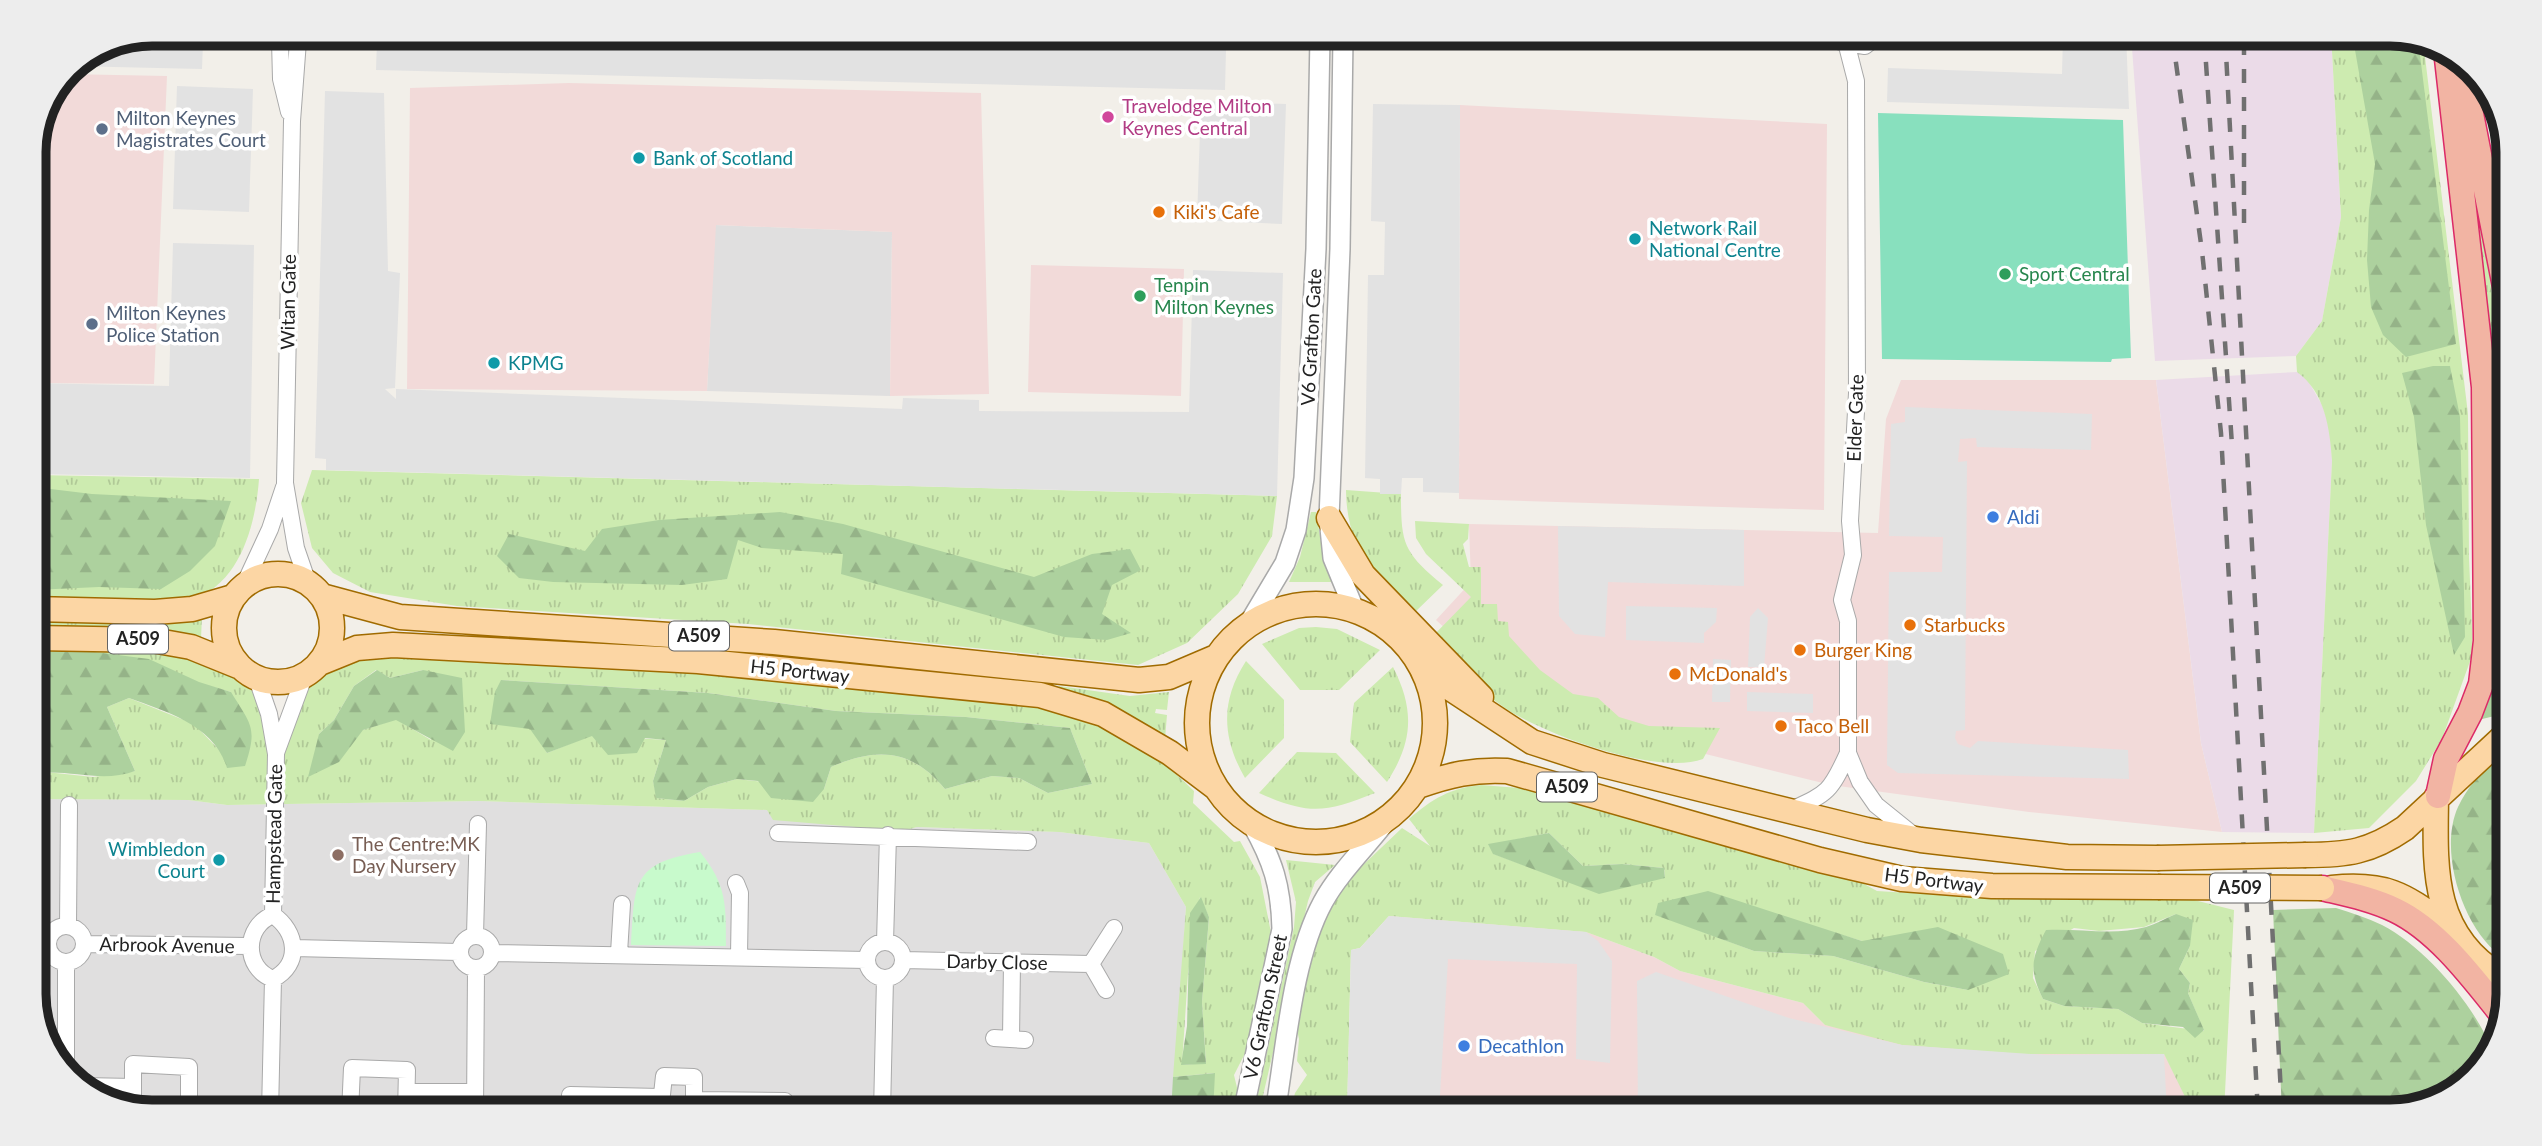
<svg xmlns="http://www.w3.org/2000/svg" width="2542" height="1146" font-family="Lato,sans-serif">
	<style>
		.residential { fill: #e0dfdf }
		.commercial { fill: #f2dad9 }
		.railway { fill: #ebdbe8 }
		.grass { fill: url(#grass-tufts); fill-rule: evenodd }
		.forest { fill: url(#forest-firs) }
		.park { fill: url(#park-tufts) }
		.pitch { fill: #88e0be }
		.parking { fill: #e2e2e2 }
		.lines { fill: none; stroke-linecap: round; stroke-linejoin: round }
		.minor-casing { stroke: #a9a9a9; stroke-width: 18 }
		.tertiary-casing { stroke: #a9a9a9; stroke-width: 22 }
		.primary-casing { stroke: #a06b00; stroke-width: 27 }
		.trunk-casing { stroke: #dc2a67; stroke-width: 27 }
		.minor { stroke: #fff; stroke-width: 16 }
		.tertiary { stroke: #fff; stroke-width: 19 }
		.primary { stroke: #fcd6a4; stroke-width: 24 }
		.trunk { stroke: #f2b4a3; stroke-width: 24 }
		.rail { stroke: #707070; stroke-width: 4.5; stroke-dasharray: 14 14; stroke-linecap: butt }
		.primary-bridge-casing { stroke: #a06b00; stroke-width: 27; stroke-linecap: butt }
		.primary-bridge { stroke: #fcd6a4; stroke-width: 24 }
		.hotel-dot { fill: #d1479c; stroke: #fff; stroke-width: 2.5 }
		.service-dot { fill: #5c6f8a; stroke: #fff; stroke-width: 2.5 }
		.culture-dot { fill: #0f9aa8; stroke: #fff; stroke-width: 2.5 }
		.food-dot { fill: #e8710a; stroke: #fff; stroke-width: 2.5 }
		.leisure-dot { fill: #2e9e5b; stroke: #fff; stroke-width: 2.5 }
		.shop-dot { fill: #3f7fe0; stroke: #fff; stroke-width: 2.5 }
		.education-dot { fill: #8d6e63; stroke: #fff; stroke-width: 2.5 }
		.labels { text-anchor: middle; stroke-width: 7; stroke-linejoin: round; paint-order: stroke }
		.shield { fill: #fff; stroke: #646464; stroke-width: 2 }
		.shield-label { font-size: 18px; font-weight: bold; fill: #222 }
		.hotel-label { font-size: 19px; fill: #b23c85; stroke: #fff; text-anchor: start }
		.service-label { font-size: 19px; fill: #4e5e75; stroke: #fff; text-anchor: start }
		.culture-label { font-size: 19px; fill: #0d838f; stroke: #fff; text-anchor: start }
		.food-label { font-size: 19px; fill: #c56008; stroke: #fff; text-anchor: start }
		.leisure-label { font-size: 19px; fill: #27864d; stroke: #fff; text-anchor: start }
		.street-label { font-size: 19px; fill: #222; stroke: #fff }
		.shop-label { font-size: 19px; fill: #366cbe; stroke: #fff; text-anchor: start }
		.education-label { font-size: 19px; fill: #785e54; stroke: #fff; text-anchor: start }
		.rim { fill: none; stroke: #222; stroke-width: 9 }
	</style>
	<defs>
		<pattern id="grass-tufts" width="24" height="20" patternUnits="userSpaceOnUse" patternTransform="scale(1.75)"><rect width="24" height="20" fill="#cdebb0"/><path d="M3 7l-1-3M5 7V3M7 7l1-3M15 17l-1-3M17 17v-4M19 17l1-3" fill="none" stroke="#b0c997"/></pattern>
		<pattern id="forest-firs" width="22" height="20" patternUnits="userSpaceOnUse" patternTransform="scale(1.75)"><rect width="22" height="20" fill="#add19e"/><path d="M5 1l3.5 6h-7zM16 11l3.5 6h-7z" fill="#95b388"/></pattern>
		<pattern id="park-tufts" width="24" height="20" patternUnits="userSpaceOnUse" patternTransform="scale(1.75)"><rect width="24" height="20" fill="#c8facc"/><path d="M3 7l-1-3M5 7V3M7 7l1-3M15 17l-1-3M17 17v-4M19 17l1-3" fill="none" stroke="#acd6af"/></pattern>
	</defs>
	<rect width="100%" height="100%" fill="#f2efe9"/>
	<path class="residential" d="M715 225 892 232 890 396 707 391Z
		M34 799 188 800 227 805 479 801 767 810 903 831 917 827 1059 832 1149 843 1186 907 1173 1105 957 1098 956 1113H151L106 1104 57 1066 34 1003Z"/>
	<path class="commercial" d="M65 74 167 76 154 384 33 383V144Z
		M569 83 981 93 989 394 890 396 892 232 716 225 707 391 407 389 410 88Z
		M1460 105 1827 124 1824 510 1459 499Z
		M1031 265 1184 269 1181 396 1028 392Z
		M1901 380H2156L2201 743 2222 832 2029 812 1831 785 1580 723 1509 687 1436 620 1471 582 1469 524 1878 533 1886 419Z
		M1389 916 1586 932 1654 957 1680 971 1803 1003 1825 1025 2020 1054H2164L2195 1113H1347Z
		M956 1098 1173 1105 1171 1113H956Z"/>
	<path class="railway" d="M2331 33 2341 217 2322 321 2296 356 2155 361 2131 34Z
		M2297 372 2307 379 2322 405 2330 427 2332 461 2314 833 2222 832 2201 743 2156 380Z"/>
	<path class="grass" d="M2331 33H2391L2423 40 2468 414 2469 558 2473 653 2442 739 2416 781 2369 828 2314 833 2332 461C2330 429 2325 392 2297 372L2296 356 2322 321 2341 217Z
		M2481 225 2499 337 2486 339 2473 226Z
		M2501 355 2506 388 2505 474 2495 476 2488 360Z
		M312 470 1277 496 1272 536 1238 594 1187 643 1138 665 748 624 457 606 370 592 333 573 312 548 301 503Z
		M34 475 259 479C256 521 242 579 198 597 158 613 78 603 34 602Z
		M1346 490 1401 494C1401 544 1403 552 1443 585L1414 613C1374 570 1347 552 1346 490Z
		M1311 512H1316L1324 560 1333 582H1289L1300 557Z
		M1415 521 1469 524 1468 539 1463 544 1469 567H1481V604H1497L1498 621 1508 622 1509 636 1540 670 1573 694 1598 698 1619 717 1649 726 1720 728 1703 759C1658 776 1545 735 1505 708 1478 690 1454 662 1430 639L1471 597 1426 554 1416 538Z
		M202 616 201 639 34 629V618Z
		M1316 627 1337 629 1380 650 1339 690H1300L1262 644 1299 628Z
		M34 638 152 640 247 674 257 679 276 752 304 677 313 671 393 645 1042 704C1106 725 1145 743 1194 791L1193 803 1234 842 1240 841 1260 877 1276 958 1263 1018 1234 1075 1243 1113H1213L1214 1073 1173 1077 1186 907 1149 843 1059 832 917 827 903 831 773 820 767 810 479 801 227 805 188 800 34 799V774L46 772 93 777 135 771 107 707 129 698 194 724 223 754 231 692 79 650 34 652ZM376 670 390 678 423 670 431 740 396 719 363 730 319 734 334 720 354 686ZM501 680 708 693 836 711 966 717 1070 728 1092 784 1048 793 1019 778 992 776 945 789C912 749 877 747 831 767L824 789 737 779 708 787 684 801 657 798 653 781 666 740 592 735 547 753ZM1200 897 1209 917 1202 1002 1206 1063 1182 1065 1188 973Z
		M1246 661 1284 700V738L1245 778C1222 738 1220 701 1246 661Z
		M1393 667C1415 710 1413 742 1387 782L1350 742 1354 703Z
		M1059 686 1130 696 1169 692 1167 710 1156 709 1155 713 1167 715 1165 739 1058 691Z
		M1297 752 1336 753 1375 793C1325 813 1309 815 1259 793Z
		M1481 785 1595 794 1820 860 1877 891 1992 898 2190 899 2234 910 2224 1113 2192 1111 2164 1054H2020L1902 1045 1825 1025 1803 1003 1680 971 1654 957 1586 932 1389 916 1360 948 1351 950 1347 1113H1290L1295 1093 1307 1075 1297 1061 1299 1039 1293 1010 1322 904 1402 828 1430 846 1409 819C1432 799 1450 788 1481 785ZM1549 833 1583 866 1622 864 1664 868 1665 877 1599 893 1494 854 1489 845ZM1655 914 1786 918 1862 941 1968 990 1924 982 1833 956 1754 951ZM2176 914 2190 946 2179 969 2190 983 2188 993 2204 1031 2142 1023 2118 1009 2064 1006 2043 999 2033 978 2035 951 2074 928 2099 931 2144 927Z
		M1286 860 1335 865 1315 882 1308 901 1259 1113H1254L1294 927 1296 902Z"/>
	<path class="forest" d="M2352 33H2391L2418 39 2456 344 2406 357 2383 335 2371 307 2367 260 2369 210 2375 164Z
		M2433 366H2450L2460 417 2465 637 2454 655 2426 525 2414 417 2402 373Z
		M2505 474 2503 714 2478 720 2495 476Z
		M34 487 92 494 231 501 215 546 190 571 161 589 99 587 34 590Z
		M780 512 843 524 1034 577 1092 554 1130 549 1141 570 1112 585 1102 614 1131 633 1107 640 1064 637 841 574 843 554 762 548 738 540 727 579 682 585 553 582 519 578 497 556 509 534 585 551 602 529 659 520Z
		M79 650 149 659 199 682 231 692C251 725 258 727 245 766L227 768C214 725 167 712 129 698L107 707 135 771C101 784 68 768 34 774V652Z
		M377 670 390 678 423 670 462 678 465 732 453 751 396 720 363 730 339 762 308 777 319 734 334 720 354 686Z
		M501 680 708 693 836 711 966 717 1070 728 1092 784 1048 793 1019 778 992 776 945 789C912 749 877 747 831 767L824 789 813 802 771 798 758 781 737 779 708 787 684 801 656 798 653 781 666 740 645 738 637 753 608 755 592 736 547 753 530 729 490 724 495 692Z
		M2502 753 2500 955C2463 928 2438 851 2458 807 2469 784 2484 769 2502 753Z
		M1549 833 1583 866 1622 864 1664 868 1665 878 1599 894 1493 854 1488 844Z
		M1708 891 1862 941 1938 927 2003 954 2009 974 1968 990 1924 982 1833 956 1754 951 1655 915 1658 903Z
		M1201 897 1209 917 1202 1002 1206 1064 1181 1065 1187 1026 1190 913Z
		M2336 908C2352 913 2367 918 2382 925 2426 948 2473 1004 2492 1049L2457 1093 2391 1113H2282L2273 910Z
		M2176 914 2193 920 2190 946 2179 969 2190 983 2188 993 2204 1030 2195 1038 2183 1027 2142 1023 2118 1009 2064 1006 2043 999C2029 970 2031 958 2046 930 2079 928 2114 936 2146 927 2156 924 2166 918 2176 914Z
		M1215 1073 1213 1113H1171L1173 1077Z"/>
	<path class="park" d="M700 852C727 885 726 905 726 946L631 945C635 884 631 863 700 852Z"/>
	<path class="pitch" d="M1878 113 2123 120 2131 358 2112 359 2111 362 1882 359Z"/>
	<path class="parking" d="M2126 34 2129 109 1887 102 1888 68 2062 74 2063 35Z
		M377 41 1226 50 1225 90 376 70Z
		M106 42H203L202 69 70 66Z
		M177 86 253 89 249 212 173 209Z
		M325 91 384 93 388 271 400 273 395 388 385 389 396 399V389L902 409 903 398 979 400V411L1189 412 1193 270 1283 273 1277 496 326 470V459L315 458Z
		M1201 101 1286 104 1282 224 1197 220Z
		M1373 104 1460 105 1459 493 1423 492V478H1402L1401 494H1380V479L1365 478 1368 275H1384L1385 222 1371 221Z
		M173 243 254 245 250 478 34 474 33 383 169 386Z
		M1905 407 2092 414 2091 450 1977 447 1976 438 1960 439 1958 462 1967 461 1965 730 1956 731 1955 738 1958 744 1970 748 1978 741 2128 750 2129 779 1898 773 1887 765 1889 572H1942L1943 537 1889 536 1891 424 1905 422Z
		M1558 526 1744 530V586L1608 582 1605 637 1575 634 1559 616Z
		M1626 606 1717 608 1716 622 1704 633V643L1626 640Z
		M1758 608 1768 618 1764 667H1748L1750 617Z
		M1713 659 1731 660 1730 702H1712Z
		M1747 692 1813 694V713L1747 711Z
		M1389 916 1586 932 1598 941 1612 961 1610 1063 1576 1059 1577 964 1448 959 1439 1113H1347L1351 950 1360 948Z
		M1656 972 1789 1018 1902 1045 2046 1055 2164 1054 2167 1113H1638L1637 981Z
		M1117 1106 1160 1108 1159 1113H1116Z"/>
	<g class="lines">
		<defs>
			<path id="minor" d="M1587 36 1756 41 1838 39
				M280 41 281 79 289 112
				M298 41 292 121 285 483 296 548 308 583
				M1841 42 1865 46 1879 35
				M1847 46 1856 81 1857 393 1850 521 1853 555 1842 600 1848 621V753L1860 782 1876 805 1912 834
				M244 585 270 529 284 487
				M257 679 269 714 276 754 273 915
				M276 753 304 677
				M1789 811C1828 793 1830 793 1848 753
				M778 833 1028 842
				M736 883 740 893 739 956
				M273 915C297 931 302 964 273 979 243 968 244 926 273 915Z
				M68 926 69 805
				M48 944a18 18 0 1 1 36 0a18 18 0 1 1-36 0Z
				M475 935 478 824
				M460 952a16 16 0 1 1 32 0a16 16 0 1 1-32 0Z
				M885 942 888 835
				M867 960a18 18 0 1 1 36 0a18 18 0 1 1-36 0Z
				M84 944 250 946
				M294 948 459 952
				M493 953 867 960
				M619 953 622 904
				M903 960 1091 964
				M1106 990 1091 964 1114 928
				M994 1038 1025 1040
				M1011 1039 1012 963
				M133 1064 189 1067V1110L133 1107Z
				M66 1073V962
				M83 1086 133 1087
				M408 1092H475
				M570 1095 660 1097
				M696 1100 785 1101
				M270 1113 273 979
				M350 1113 352 1068 407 1070 406 1113
				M475 1113 476 969
				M660 1113 664 1076 694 1077V1113
				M882 1113 885 978"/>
			<path id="tertiary" d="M1343 37 1340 249 1329 518 1333 558 1354 609
				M1248 625 1285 563 1296 530 1304 478 1316 249 1320 37
				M1243 1113 1282 929C1281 886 1273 861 1252 824
				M1275 1113C1286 1048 1292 959 1323 902 1339 873 1365 848 1386 821"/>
			<path id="primary" d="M1329 518 1363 575 1481 697
				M224 628a54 54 0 1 1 108 0a54 54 0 1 1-108 0Z
				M322 596 400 617 774 642 1139 680 1169 677 1216 657
				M1197 723a119 119 0 1 1 238 0a119 119 0 1 1-238 0Z
				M34 609 155 612 192 609 233 597
				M34 638 152 640 191 647 238 666
				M320 663 357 648 393 645 698 661 1040 695 1103 714 1170 753 1215 787
				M1424 671 1532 742 1603 765 1867 830 1921 840 2067 857 2157 858
				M1418 786C1449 775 1474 769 1507 771L1820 860 1902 879 1992 886 2158 887
				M2436 798C2435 869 2431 934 2500 976
				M2306 855C2347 855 2370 852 2405 828L2503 737
				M2332 888C2392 882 2407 898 2454 931"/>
			<path id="trunk" d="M2464 78 2507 297
				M2438 796 2446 759 2470 713 2481 684 2486 641 2484 387 2446 50
				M2322 888C2347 894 2372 899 2395 910 2437 930 2472 977 2500 1012"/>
		</defs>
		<use href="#minor" class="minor-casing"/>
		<use href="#tertiary" class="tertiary-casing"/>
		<use href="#primary" class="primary-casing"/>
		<use href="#trunk" class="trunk-casing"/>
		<use href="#minor" class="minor"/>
		<use href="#tertiary" class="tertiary"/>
		<use href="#primary" class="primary"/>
		<use href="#trunk" class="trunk"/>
		<path class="rail" d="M2172 34 2202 251 2221 433 2258 1113
			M2204 34 2232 445
			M2225 34 2282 1113
			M2244 223V34"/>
		<defs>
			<path id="primary-bridge" d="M2157 858 2306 855
				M2158 887 2322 888"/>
		</defs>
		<use href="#primary-bridge" class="primary-bridge-casing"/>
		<use href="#primary-bridge" class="primary-bridge"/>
	</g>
	<circle class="hotel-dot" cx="1108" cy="117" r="7"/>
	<g class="service-dot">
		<circle cx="102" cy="129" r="7"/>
		<circle cx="92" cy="324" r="7"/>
	</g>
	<g class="culture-dot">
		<circle cx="639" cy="158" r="7"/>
		<circle cx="1635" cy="239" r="7"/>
		<circle cx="494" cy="363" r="7"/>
		<circle cx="219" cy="860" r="7"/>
	</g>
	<g class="food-dot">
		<circle cx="1159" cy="212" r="7"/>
		<circle cx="1910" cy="625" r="7"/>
		<circle cx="1800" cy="650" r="7"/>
		<circle cx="1675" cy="674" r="7"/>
		<circle cx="1781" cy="726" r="7"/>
	</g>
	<g class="leisure-dot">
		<circle cx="2005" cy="274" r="7"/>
		<circle cx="1140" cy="296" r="7"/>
	</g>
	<g class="shop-dot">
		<circle cx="1993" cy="517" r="7"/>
		<circle cx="1464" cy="1046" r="7"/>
	</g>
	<circle class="education-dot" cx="338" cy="855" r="7"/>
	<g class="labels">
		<g class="shield">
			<rect x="669" y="621.5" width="60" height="29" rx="5"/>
			<rect x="108" y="624.5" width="60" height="29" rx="5"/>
			<rect x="1537" y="772.5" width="60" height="29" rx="5"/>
			<rect x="2210" y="873.5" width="60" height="29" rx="5"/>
		</g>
		<g class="shield-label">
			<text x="699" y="642">A509</text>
			<text x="138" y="645">A509</text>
			<text x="1567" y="793">A509</text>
			<text x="2240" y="894">A509</text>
		</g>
		<g class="hotel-label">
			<text x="1122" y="113">Travelodge Milton<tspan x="1122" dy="22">Keynes Central</tspan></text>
		</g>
		<g class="service-label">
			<text x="116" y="125">Milton Keynes<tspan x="116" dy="22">Magistrates Court</tspan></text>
			<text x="106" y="320">Milton Keynes<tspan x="106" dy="22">Police Station</tspan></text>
		</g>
		<g class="culture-label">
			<text x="653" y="165">Bank of Scotland</text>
			<text x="1649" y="235">Network Rail<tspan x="1649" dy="22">National Centre</tspan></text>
			<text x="508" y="370">KPMG</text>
			<text x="205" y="856" text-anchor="end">Wimbledon<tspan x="205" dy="22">Court</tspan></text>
		</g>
		<g class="food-label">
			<text x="1173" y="219">Kiki's Cafe</text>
			<text x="1924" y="632">Starbucks</text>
			<text x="1814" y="657">Burger King</text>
			<text x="1689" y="681">McDonald's</text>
			<text x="1795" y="733">Taco Bell</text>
		</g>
		<g class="leisure-label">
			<text x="2019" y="281">Sport Central</text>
			<text x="1154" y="292">Tenpin<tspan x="1154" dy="22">Milton Keynes</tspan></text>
		</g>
		<g class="street-label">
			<text transform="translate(288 302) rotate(-89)" y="7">Witan Gate</text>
			<text transform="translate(1311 337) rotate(-87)" y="7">V6 Grafton Gate</text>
			<text transform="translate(1855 418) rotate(-88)" y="7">Elder Gate</text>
			<text transform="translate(800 671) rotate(6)" y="7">H5 Portway</text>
			<text transform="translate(274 834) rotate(-89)" y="7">Hampstead Gate</text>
			<text transform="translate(1934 880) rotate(7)" y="7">H5 Portway</text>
			<text transform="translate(167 945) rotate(1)" y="7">Arbrook Avenue</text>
			<text transform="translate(997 962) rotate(1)" y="7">Darby Close</text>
			<text transform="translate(1265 1007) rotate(-78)" y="7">V6 Grafton Street</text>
		</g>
		<g class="shop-label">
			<text x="2007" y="524">Aldi</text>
			<text x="1478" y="1053">Decathlon</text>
		</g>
		<g class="education-label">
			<text x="352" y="851">The Centre:MK<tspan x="352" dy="22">Day Nursery</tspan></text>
		</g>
	</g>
	<path d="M0 0H2542V1146H0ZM152 46H2390A106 106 0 0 1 2496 152V994A106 106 0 0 1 2390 1100H152A106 106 0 0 1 46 994V152A106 106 0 0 1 152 46Z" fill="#ededed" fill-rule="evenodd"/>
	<path class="rim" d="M152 46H2390A106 106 0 0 1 2496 152V994A106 106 0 0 1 2390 1100H152A106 106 0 0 1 46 994V152A106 106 0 0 1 152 46Z"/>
</svg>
